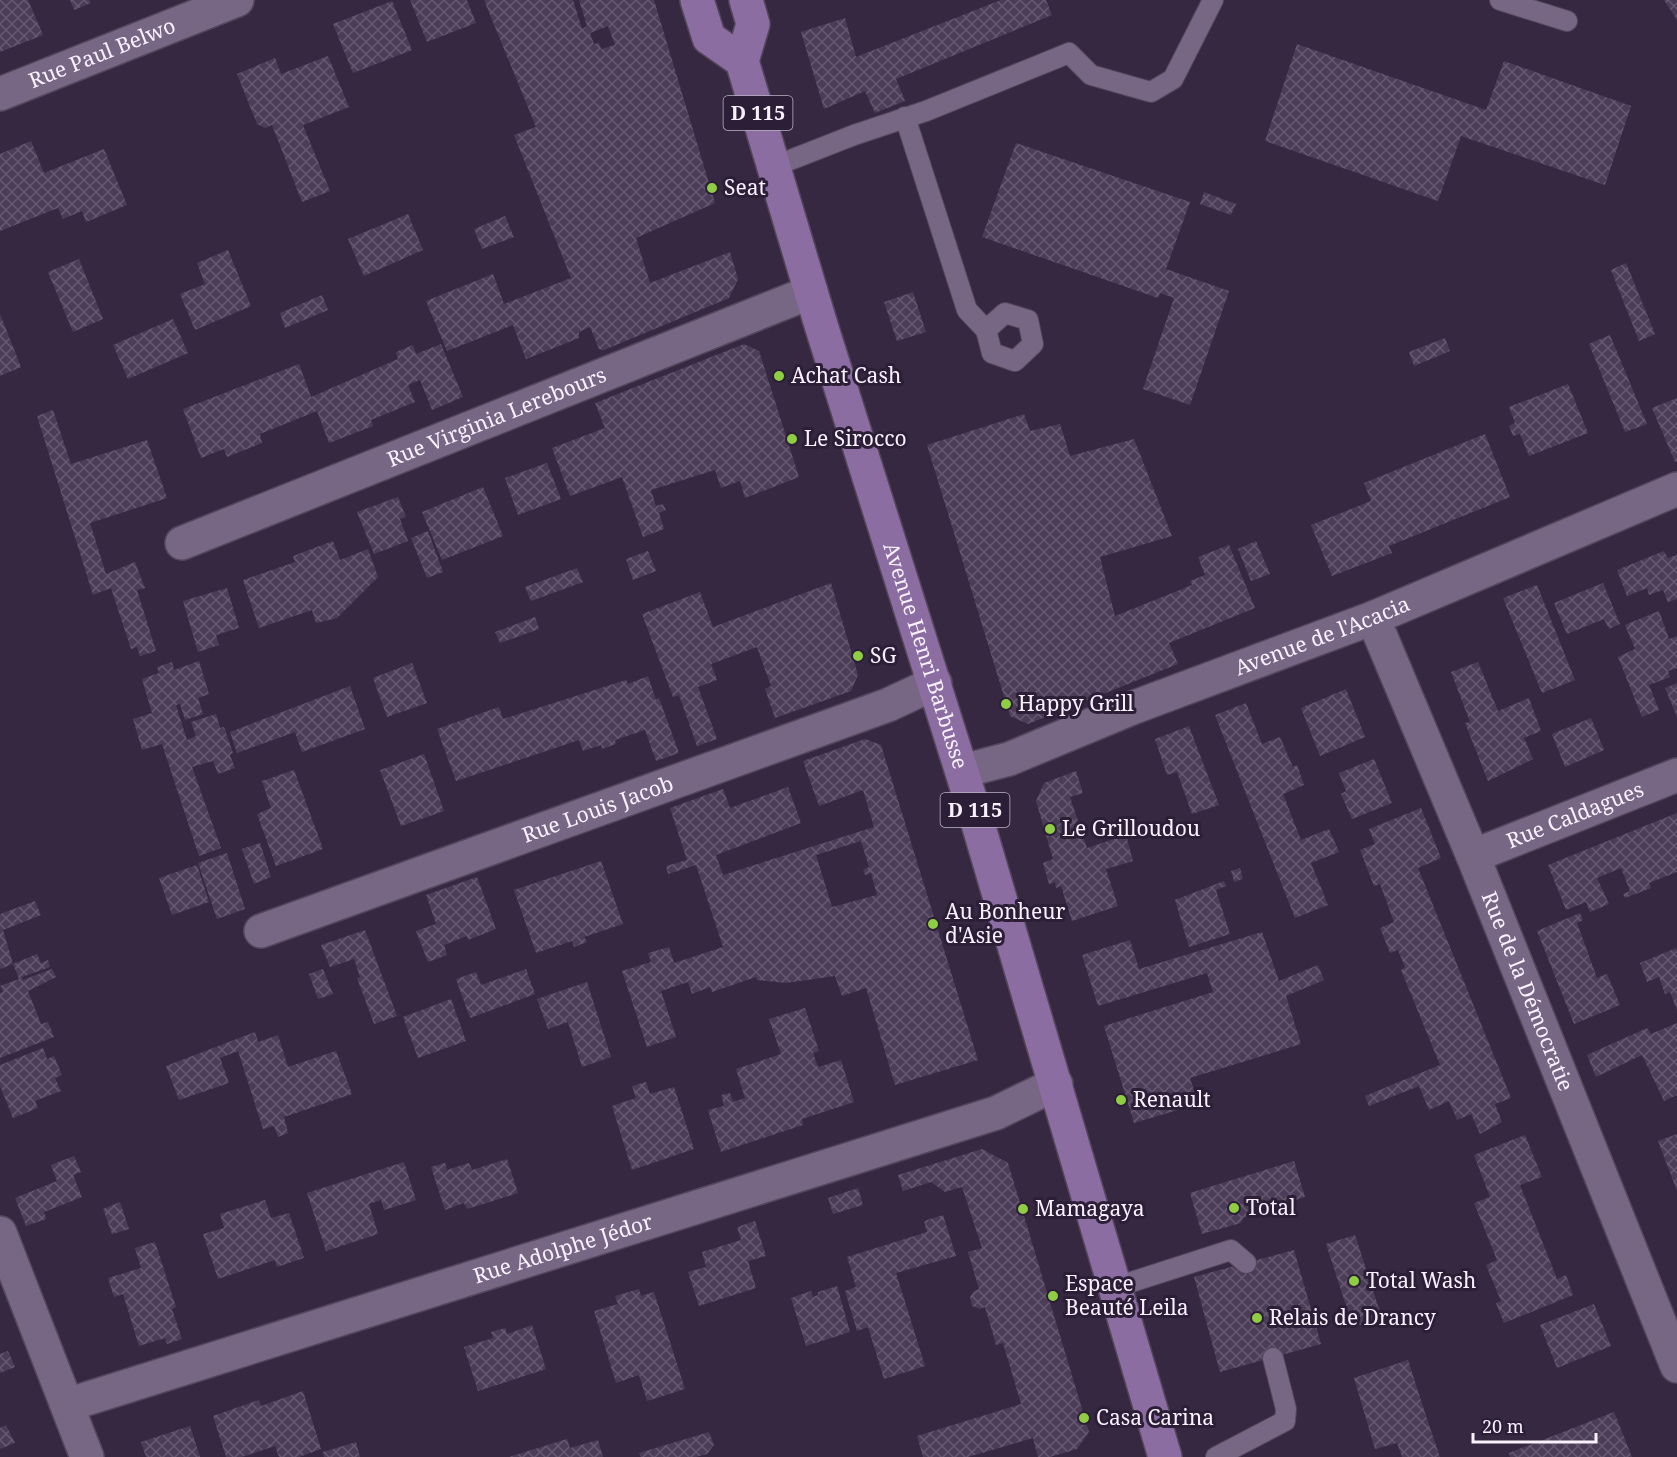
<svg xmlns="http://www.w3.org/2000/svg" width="1677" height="1457" font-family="'Noto Serif',serif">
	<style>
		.building { fill: url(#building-cross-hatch); fill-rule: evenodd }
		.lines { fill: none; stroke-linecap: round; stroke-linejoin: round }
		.service-casing { stroke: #53465c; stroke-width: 22 }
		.minor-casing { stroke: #53465c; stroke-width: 36 }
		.primary-casing { stroke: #53465c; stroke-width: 36 }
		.service { stroke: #786784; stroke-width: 20 }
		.minor { stroke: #786784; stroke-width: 33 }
		.primary { stroke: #8c6da2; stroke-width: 33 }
		.poi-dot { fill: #8fcd42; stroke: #2d1e37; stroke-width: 2 }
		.labels { text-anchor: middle; stroke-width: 6; stroke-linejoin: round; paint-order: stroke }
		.shield { fill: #2d1e37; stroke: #bcb2c3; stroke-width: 1.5 }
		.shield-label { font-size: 20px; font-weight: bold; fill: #f9f1ff }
		.street-label { font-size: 21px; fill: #f9f1ff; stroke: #2d1e37 }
		.poi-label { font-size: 21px; fill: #f9f1ff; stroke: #2d1e37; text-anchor: start }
	</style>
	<defs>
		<pattern id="building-cross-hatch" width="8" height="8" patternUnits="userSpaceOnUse" patternTransform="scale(1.5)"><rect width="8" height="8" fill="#4b3c57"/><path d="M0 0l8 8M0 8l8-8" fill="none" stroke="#665970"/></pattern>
	</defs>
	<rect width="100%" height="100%" fill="#372842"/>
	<path class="building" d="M0 0H28L43 35 0 52Z
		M70 0H89L91 3 74 10Z
		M410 0H467L476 23 427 42Z
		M484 0H573L582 29 587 26 579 0H654L715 203 636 238 650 283 730 252 738 279 729 298 604 350 599 349 590 327 579 332V338L526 359 513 325 447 351 426 301 493 274 504 304 571 278 514 135 536 127ZM608 26 615 45 601 49 599 43 594 44 590 33Z
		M1001 0H1046L1052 15 896 79 905 101 875 113 865 91 824 109 801 32 845 18 856 57Z
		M1664 0H1677V20Z
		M392 1 412 50 353 73 333 24Z
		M1297 44 1486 110 1504 61 1631 106 1605 185 1461 136 1438 201 1265 141Z
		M328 56 349 107 303 125 330 191 302 202 272 125 265 128 257 124 237 74 275 58 281 74Z
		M31 141 44 173 104 149 127 205 86 222 82 211 63 219 58 208 0 231V154Z
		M1016 143 1190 202 1166 269 1229 291 1190 405 1143 389 1174 298 1160 293 1158 298 982 237Z
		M1204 192 1236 204 1231 215 1200 204Z
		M408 214 423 250 364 276 348 239Z
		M505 216 514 237 482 249 474 229Z
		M228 250 251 306 195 330 180 294 205 284 197 263Z
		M79 259 103 319 73 332 48 272Z
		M1626 263 1655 334 1639 341 1611 270Z
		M913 292 926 332 897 341 884 302Z
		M322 295 328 310 285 328 280 313Z
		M0 314 21 367 0 376Z
		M173 319 188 353 128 379 113 345Z
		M1610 335 1647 424 1625 432 1589 344Z
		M1445 338 1450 351 1414 366 1409 352Z
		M441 344 463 397 432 410 420 380 408 385 415 402 371 420 373 426 329 443 317 411 260 434 262 443 227 457 224 449 201 458 183 409 299 364 311 397 398 359 396 352 413 345 416 354Z
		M744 344 759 351 799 477 745 498 740 481 721 488 715 470 651 490 656 506 663 504 666 510 659 513 664 529 643 537 622 477 570 496 552 448 605 428 595 403Z
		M1568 384 1588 433 1529 456 1520 434 1513 436 1509 426 1515 423 1509 407Z
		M1677 398V461L1675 462 1652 408Z
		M53 410 71 464 147 440 167 498 90 523 106 574 135 562 145 588 137 590 156 651 140 656 137 647 131 649 111 588 93 595 37 416Z
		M1024 414 1030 431 1060 424 1070 456 1134 439 1172 536 1100 557 1115 616 1192 585 1190 581 1205 575 1198 557 1229 545 1255 608 1169 643 1178 664 1028 724 1010 716 927 445Z
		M1485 434 1510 497 1389 546 1392 553 1332 576 1311 525 1371 501 1364 483Z
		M547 463 561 499 518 515 505 478Z
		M483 487 503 536 442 560 422 512Z
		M398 497 406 517 400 519 408 541 374 554 357 512Z
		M428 531 443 572 427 578 411 538Z
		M333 541 340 560 368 549 378 577 337 618 316 623 312 610 259 628 243 580 295 562 293 556Z
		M1256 541 1270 574 1251 581 1238 549Z
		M648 551 656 571 633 580 626 559Z
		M1664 551 1668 558 1677 555V599L1668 602 1663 590 1649 595 1647 588 1627 596 1617 570Z
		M577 568 583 582 531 601 525 587Z
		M831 583 858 675 851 691 775 718 765 689 771 686 757 647 711 664 717 680 698 687 717 739 697 746 679 695 673 697 642 614 700 592 713 627Z
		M1603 583 1620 624 1609 629 1604 619 1567 634 1554 603Z
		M1537 585 1575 680 1542 693 1503 598Z
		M227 588 239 628 216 635 219 645 198 652 183 601Z
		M1659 611 1669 639 1677 636V668L1668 671 1670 677 1649 685 1659 710 1642 717 1618 657 1635 649 1625 625Z
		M535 617 539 629 500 643 495 632Z
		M199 661 209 694 198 698 203 714 185 720 180 704 176 705 187 740 196 736 191 722 216 714 220 728 224 727 233 753 230 755 235 768 218 774 213 761 192 767 221 848 199 856 162 744 142 750 133 719 152 713 142 679 159 673 157 667 172 662 174 670Z
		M1478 662 1498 711 1529 698 1541 731 1524 738 1533 759 1488 781 1465 723 1470 722 1451 672Z
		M412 663 427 703 387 717 373 678Z
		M648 676 656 700 659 698 679 753 656 761 645 730 615 740 616 744 602 749 601 745 583 751 579 740 456 781 437 729 499 707 503 719 626 680 628 684Z
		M1677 683V717L1665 688Z
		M350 686 365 729 302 752 295 732 237 753 230 732Z
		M1346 689 1365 737 1320 756 1301 708Z
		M1246 703 1262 744 1280 737 1293 767 1297 765 1304 785 1283 794 1301 840 1329 829 1339 852 1311 863 1328 905 1295 918 1215 715Z
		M1591 718 1604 750 1565 767 1552 734Z
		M1189 726 1219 805 1192 814 1177 772 1167 775 1155 739Z
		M865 739 881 745 978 1060 895 1085 866 988 842 996 835 976 786 983 757 980 756 977 712 992 710 987 692 994 688 982 661 991 676 1037 647 1047 622 971 651 962 648 953 669 947 674 963 723 947 696 865 668 874 666 866 687 860 670 808 723 789 730 808 788 787 801 823 716 855 723 875 874 827 863 790 819 806 803 761ZM861 841 869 867 863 870 865 875 871 873 877 895 832 907 816 855Z
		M424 754 444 811 401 826 380 770Z
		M1374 759 1392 803 1352 819 1341 794 1346 791 1339 773Z
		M294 770 323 849 276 866 257 814 271 808 262 781Z
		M1076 771 1083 793 1070 797 1087 848 1126 835 1133 861 1106 869 1118 906 1072 921 1061 886 1056 888 1055 882 1049 884 1043 863 1053 859 1036 801 1044 783Z
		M1421 808 1441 858 1418 868 1511 1098 1495 1104 1502 1122 1480 1134 1471 1114 1457 1120 1449 1101 1429 1110 1419 1086 1369 1106 1365 1096 1440 1065 1401 970 1405 967 1398 950 1390 953 1380 928 1394 922 1380 884 1374 886 1360 850 1375 844 1369 829Z
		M1677 813V872L1649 883 1651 888 1625 898 1623 894 1630 891 1621 868 1597 878 1609 904 1590 912 1586 902 1566 910 1548 865Z
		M260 843 271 877 254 884 242 849Z
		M227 853 245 909 217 919 198 863Z
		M601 861 623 924 584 937 587 942 574 947 572 941 536 953 514 890Z
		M197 865 209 902 172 915 159 878Z
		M1240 868 1243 879 1234 882 1231 871Z
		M477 877 496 929 468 940 467 936 444 945 447 955 428 962 416 931 436 924 426 895Z
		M1224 881 1226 886 1216 890 1230 934 1189 947 1175 900Z
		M35 901 41 915 3 930 13 964 0 969V914Z
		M1580 913 1583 920 1577 923 1597 978 1607 974 1620 1005 1574 1024 1537 931Z
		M365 930 397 1016 374 1024 357 978 360 977 354 959 330 967 321 945Z
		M1262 932 1279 981 1318 965 1324 980 1286 996 1301 1044 1190 1078 1198 1104 1134 1123 1104 1026 1213 992 1207 973 1098 1006 1082 955 1130 940 1139 969Z
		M1676 948 1677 951V1010L1670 992 1665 994 1659 977 1647 982 1640 963Z
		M37 954 41 963 48 960 50 967 22 977 23 980 52 969 56 977 28 991 41 1024 48 1022 54 1037 0 1058V993L3 992 0 986 19 979 13 964Z
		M323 969 333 994 318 999 309 974Z
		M526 969 535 994 470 1018 456 979 476 972 481 985Z
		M587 982 611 1057 582 1067 568 1022 548 1029 537 999Z
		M451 999 466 1041 418 1058 403 1017Z
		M805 1008 819 1051 813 1053 818 1067 841 1060 854 1102 802 1119 803 1125 721 1152 708 1110 724 1106 721 1095 730 1093 733 1102 745 1098 736 1069 781 1054 769 1019Z
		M1677 1023V1095L1664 1101 1642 1055 1596 1077 1587 1055 1647 1028 1651 1034Z
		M255 1032 258 1042 278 1035 288 1067 336 1051 352 1094 284 1117 288 1133 278 1137 274 1126 263 1129 238 1051 220 1058 229 1083 179 1100 166 1066Z
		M43 1048 47 1059 54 1056 62 1075 55 1078 61 1091 35 1101 38 1108 13 1118 0 1086V1065Z
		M646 1082 650 1094 674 1087 694 1149 632 1170 612 1106 636 1098 632 1086Z
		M1677 1134V1191L1658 1141Z
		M1525 1135 1542 1177 1520 1185 1557 1279 1566 1275 1573 1295 1504 1323 1496 1303 1501 1301 1486 1265 1497 1260 1474 1203 1490 1197 1474 1155Z
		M982 1149 1008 1163 1089 1432 1077 1449 1050 1457H1038L1033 1438 968 1457H923L917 1436 1021 1404 1003 1343 996 1345 985 1307 980 1309 972 1306 970 1297 974 1291 979 1289 968 1252 982 1248 962 1187 945 1192 931 1182 903 1191 898 1175Z
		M74 1156 81 1172 73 1175 82 1197 44 1212 46 1219 26 1226 15 1198 57 1181 51 1165Z
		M507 1159 518 1193 467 1209 464 1203 445 1210 431 1167 445 1163 447 1170 469 1163 472 1170Z
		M1294 1161 1305 1197 1243 1218 1241 1223 1202 1234 1190 1193Z
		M404 1162 416 1200 384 1210 381 1200 369 1204 378 1234 326 1251 307 1193Z
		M858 1188 863 1205 833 1214 828 1198Z
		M265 1200 271 1218 289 1213 304 1258 277 1267 275 1260 218 1279 203 1234 224 1228 220 1214Z
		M120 1202 129 1229 112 1234 103 1209Z
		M943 1215 956 1256 896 1273 925 1366 884 1379 868 1327 857 1331 845 1291 856 1287 847 1257 927 1232 924 1221Z
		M755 1221 766 1256 748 1261 756 1288 699 1306 688 1272 706 1267 702 1252 741 1240 737 1227Z
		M1355 1235 1382 1318 1353 1327 1326 1244Z
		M155 1242 176 1307 172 1309 182 1339 167 1344 165 1338 139 1346 123 1294 114 1297 108 1278 141 1268 135 1248Z
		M1294 1250 1321 1344 1220 1372 1194 1277Z
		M837 1286 850 1332 806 1346 791 1298 811 1291 813 1297 818 1295V1292Z
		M639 1289 641 1296 654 1292 685 1389 647 1401 639 1375 616 1383 594 1311 618 1304 615 1296Z
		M1594 1304 1611 1346 1557 1368 1540 1325Z
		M532 1325 546 1369 478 1391 464 1347 493 1338 491 1332 505 1328 507 1334Z
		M8 1351 15 1367 0 1373V1354Z
		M1408 1360 1427 1419 1440 1457H1402L1397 1443 1375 1449 1354 1378Z
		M303 1391 321 1449 299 1457H279L275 1446 242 1457H226L213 1416 259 1400 261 1406Z
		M1614 1412 1632 1457H1510L1509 1453Z
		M6 1425 15 1443 0 1449V1428Z
		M190 1426 200 1457H146L141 1442Z
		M709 1432 714 1445 707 1454 696 1457H641L639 1453Z
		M567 1439 570 1448 598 1440 603 1457H509Z
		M356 1442 360 1457H324L323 1452Z"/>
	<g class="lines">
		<defs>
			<path id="service" d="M1500 0 1567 21
				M905 117 967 310 986 330 992 353 1015 361 1033 344 1028 320 1005 313 986 330
				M775 166 854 135 926 111 1069 53 1091 75 1151 92 1173 79 1213 0
				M1116 1287 1231 1250 1246 1263
				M1216 1457 1285 1421 1286 1409 1273 1358"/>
			<g id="minor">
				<path id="s1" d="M0 94 237 0"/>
				<path id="s2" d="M182 543 811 292"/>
				<path id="s3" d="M1373 618 1473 856 1677 1366"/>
				<path id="s4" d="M963 771 1009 759 1132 708 1373 618 1677 489"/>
				<path id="s5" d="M1473 856 1677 775"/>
				<path id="s6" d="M261 931 888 705 935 683"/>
				<path d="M0 1233 87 1457"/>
				<path id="s7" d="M67 1405 996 1113 1056 1084"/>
			</g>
			<g id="primary">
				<path d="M697 0 709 38 742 61"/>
				<path id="s8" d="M746 0 753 24 742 61 821 325 976 817 1165 1457"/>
			</g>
		</defs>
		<use href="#service" class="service-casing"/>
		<use href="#minor" class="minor-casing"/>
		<use href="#primary" class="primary-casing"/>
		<use href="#service" class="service"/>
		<use href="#minor" class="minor"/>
		<use href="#primary" class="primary"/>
	</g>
	<g class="poi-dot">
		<circle cx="712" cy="188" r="6"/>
		<circle cx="779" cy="376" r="6"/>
		<circle cx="792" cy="439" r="6"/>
		<circle cx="858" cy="656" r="6"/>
		<circle cx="1006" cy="704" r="6"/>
		<circle cx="1050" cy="829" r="6"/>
		<circle cx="933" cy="924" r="6"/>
		<circle cx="1121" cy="1100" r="6"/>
		<circle cx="1234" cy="1208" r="6"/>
		<circle cx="1023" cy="1209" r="6"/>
		<circle cx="1354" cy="1281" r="6"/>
		<circle cx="1053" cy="1296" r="6"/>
		<circle cx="1257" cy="1318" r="6"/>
		<circle cx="1084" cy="1418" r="6"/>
	</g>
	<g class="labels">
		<g class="shield">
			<rect x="723.5" y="96" width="69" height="34" rx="4.5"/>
			<rect x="940.5" y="793" width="69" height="34" rx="4.5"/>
		</g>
		<g class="shield-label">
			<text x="758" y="120">D 115</text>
			<text x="975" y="817">D 115</text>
		</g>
		<g class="street-label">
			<text dy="7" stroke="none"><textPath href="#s1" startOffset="110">Rue Paul Belwo</textPath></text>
			<text dy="7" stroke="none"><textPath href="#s2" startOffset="339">Rue Virginia Lerebours</textPath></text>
			<text dy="7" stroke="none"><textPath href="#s4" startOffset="384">Avenue de l'Acacia</textPath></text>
			<text dy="7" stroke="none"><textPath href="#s8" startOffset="686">Avenue Henri Barbusse</textPath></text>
			<text dy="7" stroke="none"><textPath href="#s6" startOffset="358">Rue Louis Jacob</textPath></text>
			<text dy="7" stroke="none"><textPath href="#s5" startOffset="110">Rue Caldagues</textPath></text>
			<text dy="7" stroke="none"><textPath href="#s3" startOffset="404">Rue de la Démocratie</textPath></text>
			<text dy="7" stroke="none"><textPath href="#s7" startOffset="520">Rue Adolphe Jédor</textPath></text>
		</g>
		<g class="poi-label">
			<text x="724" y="195">Seat</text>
			<text x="791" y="383">Achat Cash</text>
			<text x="804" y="446">Le Sirocco</text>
			<text x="870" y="663">SG</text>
			<text x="1018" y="711">Happy Grill</text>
			<text x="1062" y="836">Le Grilloudou</text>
			<text x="945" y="919">Au Bonheur<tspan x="945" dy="24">d'Asie</tspan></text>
			<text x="1133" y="1107">Renault</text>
			<text x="1246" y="1215">Total</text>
			<text x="1035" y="1216">Mamagaya</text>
			<text x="1366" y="1288">Total Wash</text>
			<text x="1065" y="1291">Espace<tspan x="1065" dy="24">Beauté Leila</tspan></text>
			<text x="1269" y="1325">Relais de Drancy</text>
			<text x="1096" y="1425">Casa Carina</text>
		</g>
	</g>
	<path d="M1473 1433v9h123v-9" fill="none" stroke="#f9f1ff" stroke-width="3"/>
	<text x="1482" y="1433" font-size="18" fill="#f9f1ff" stroke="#2d1e37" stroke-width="4.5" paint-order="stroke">20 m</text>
</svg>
